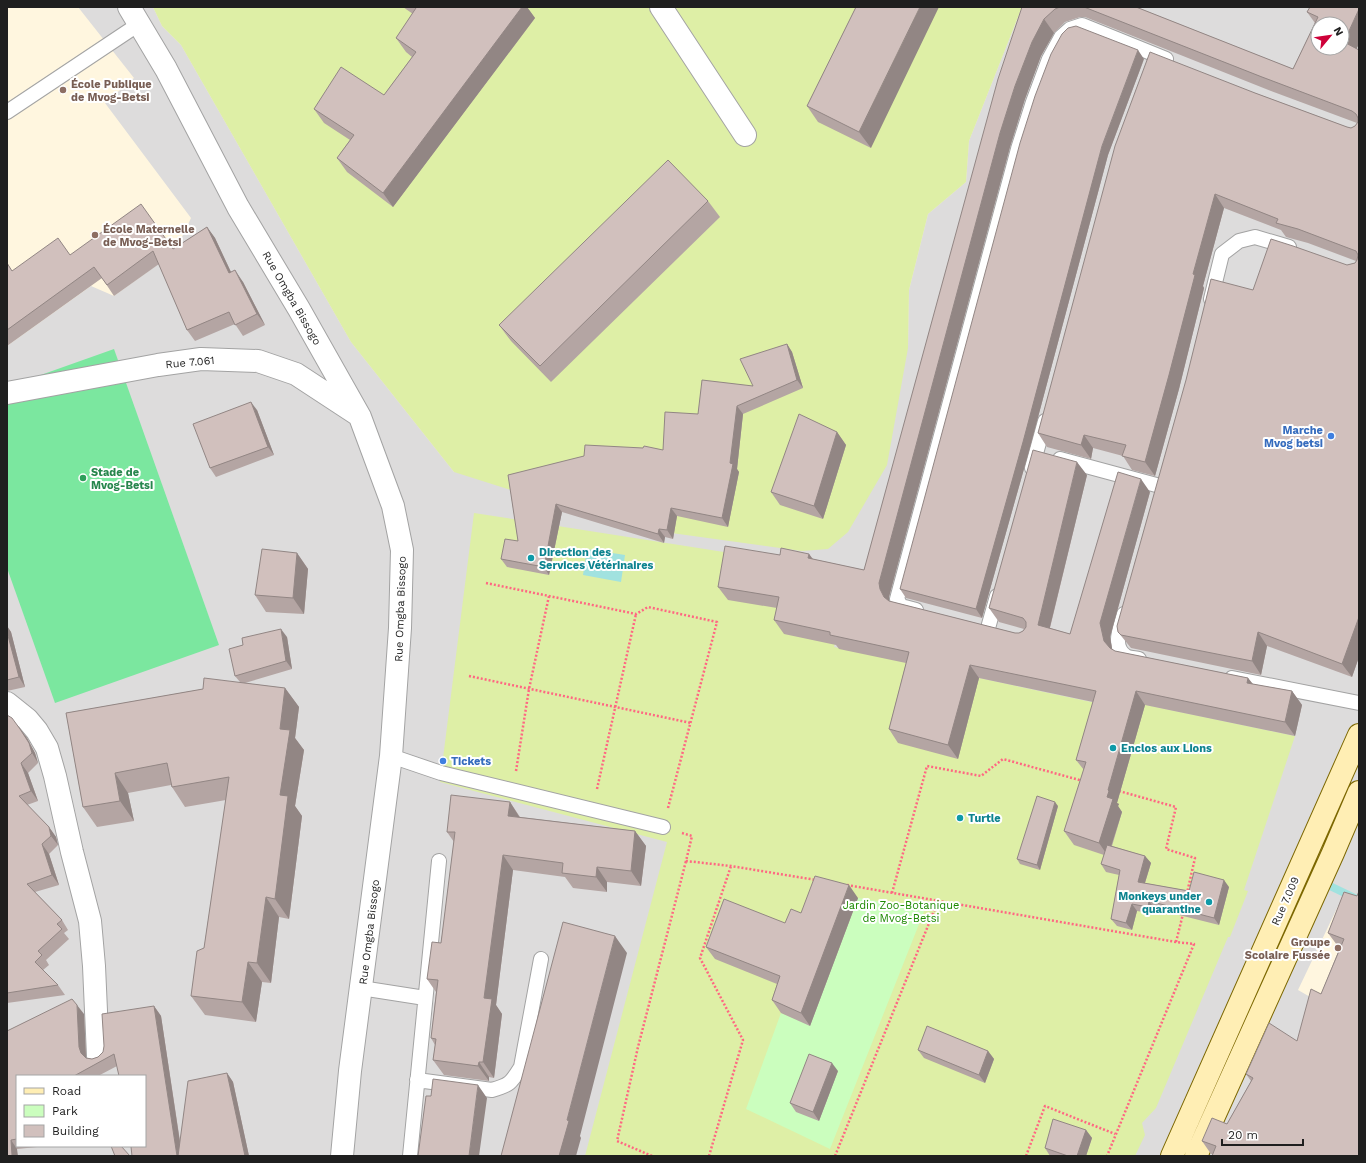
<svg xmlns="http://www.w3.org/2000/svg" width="1366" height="1163" font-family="'Work Sans',sans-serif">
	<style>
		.residential { fill: #dddcdc; fill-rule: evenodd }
		.education { fill: #fff6df }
		.grass { fill: #deefa6 }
		.park { fill: #cbfebe }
		.pitch { fill: #7be79f }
		.water { fill: #a1e2df }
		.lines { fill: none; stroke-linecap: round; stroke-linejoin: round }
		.stream { stroke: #a1e2df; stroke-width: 8 }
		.service-casing { stroke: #a3a3a3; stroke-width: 16 }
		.minor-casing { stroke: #a3a3a3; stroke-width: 24 }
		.secondary-casing { stroke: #7c6700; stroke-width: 24 }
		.path { stroke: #ff6782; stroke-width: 2.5; stroke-dasharray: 2 2; stroke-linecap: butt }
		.service { stroke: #fff; stroke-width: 14 }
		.minor { stroke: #fff; stroke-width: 22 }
		.secondary { stroke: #ffeeb4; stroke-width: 22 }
		.wall { fill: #b4a5a3 }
		.shaded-wall { fill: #928684 }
		.building { fill: #d1c0bd; stroke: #928684; fill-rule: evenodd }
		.education-dot { fill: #8d6e63; stroke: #fff; stroke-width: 1.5 }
		.shop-dot { fill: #3f7fe0; stroke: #fff; stroke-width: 1.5 }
		.leisure-dot { fill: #2e9e5b; stroke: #fff; stroke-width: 1.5 }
		.culture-dot { fill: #0f9aa8; stroke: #fff; stroke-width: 1.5 }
		.labels { text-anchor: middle; stroke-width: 4; stroke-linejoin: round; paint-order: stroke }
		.education-label { font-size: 11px; font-weight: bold; fill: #785e54; stroke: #fff; text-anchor: start }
		.street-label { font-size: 11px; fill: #1f1f1f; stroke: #fff }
		.shop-label { font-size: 11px; font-weight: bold; fill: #366cbe; stroke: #fff; text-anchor: end }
		.leisure-label { font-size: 11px; font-weight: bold; fill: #27864d; stroke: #fff; text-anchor: start }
		.culture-label { font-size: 11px; font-weight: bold; fill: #0d838f; stroke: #fff; text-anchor: start }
		.park-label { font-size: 11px; fill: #1c8901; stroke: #fff }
	</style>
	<rect width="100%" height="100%" fill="#f1e9e4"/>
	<path class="residential" d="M7 7H153L162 26 181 45 351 342 454 472 908 348 909 290 928 214 966 182 969 141 1022 7H1359V1156H7ZM1318 24H1342V48H1318ZM17 1076H145V1146H17Z"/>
	<path class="education" d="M7 7H78L134 78 105 103 191 218 175 252 114 296 91 286 7 346Z
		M1353 905 1359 907 1319 1002 1298 990 1338 906Z"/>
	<path class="grass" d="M153 7H1022L969 141 966 182 928 214 909 290 908 348 887 465 848 532 828 549 802 551 628 527 454 472 351 342 181 45 162 26Z
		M474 513 853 572 834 647 1110 706 1113 698 1295 736 1244 890 1248 891 1230 937H1228L1156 1108 1142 1123 1145 1135 1135 1156H585L667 842 440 782Z"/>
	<path class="park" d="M858 898 925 909 830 1149 746 1109 781 1013 810 1025Z"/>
	<path class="pitch" d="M114 349 219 645 55 703 7 568V387Z"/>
	<path class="water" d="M587 549 625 555 621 582 583 575Z"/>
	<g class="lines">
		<path class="stream" d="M1332 887 1359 900"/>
		<defs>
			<path id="service" d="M7 112 139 24
				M1211 299 1222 254 1239 241 1255 237 1289 247
				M1060 459 1160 486
				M1032 468 1045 421
				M916 610 901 606 897 599 1018 149 1033 102 1049 59 1061 37 1070 29 1082 25 1166 59
				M1124 614C1121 626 1111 647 1126 656 1129 658 1135 658 1139 659
				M988 628 997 596
				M1232 678 1359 703
				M391 756 441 773 663 827
				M361 988 425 998
				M417 1080 492 1090C510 1085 511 1083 521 1067L541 959
				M410 1156 439 861"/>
			<path id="minor" d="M129 7 166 69 238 207 299 309 360 417 393 506 402 550 400 628 391 756 350 1071 342 1156
				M661 7 745 135
				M7 393 158 365 201 359 258 361 296 374 357 414
				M7 703 27 719 37 731 47 748 55 776 72 852 90 921 94 966 98 1056"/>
			<path id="secondary" d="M1172 1156 1359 735
				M1196 1156 1333 853 1359 792"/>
		</defs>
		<use href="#service" class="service-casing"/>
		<use href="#minor" class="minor-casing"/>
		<use href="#secondary" class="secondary-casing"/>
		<path class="path" d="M486 583 636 614 648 607 717 622 668 808
			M469 676 691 723
			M516 771 529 689 549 596
			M597 789 636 614
			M1119 791 1176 807 1166 849 1195 858 1187 893
			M682 833 692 836 686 861 731 866 816 880
			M847 885 1176 942 1194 944 1107 1156
			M892 893 927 766 981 776 1003 759 1083 781
			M1176 942 1183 914
			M652 1156 617 1141 638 1047 686 861
			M709 1156 743 1040 700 958 731 866
			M835 1156 938 901
			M1026 1156 1045 1106 1115 1134"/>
		<use href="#service" class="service"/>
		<use href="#minor" class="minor"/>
		<use href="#secondary" class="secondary"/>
	</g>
	<path class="wall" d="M403 7H527L535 18 393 207 347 172 337 158 350 140 324 123 314 109 384 95 412 57 406 52 396 38 413 14Z
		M856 7 871 148 818 122 807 106Z
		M1022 7H1136L1293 69 1315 23 1307 12 1310 7 1357 49 1359 50V657L1352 677 1267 646 1261 675 1131 648 1118 632 1253 290 1347 265 1355 263 1356 261 1308 243 1286 237 1281 230 1224 208 1203 286 1204 288 1179 389 1155 476 1132 470 1123 456 1093 448 1091 459 1047 447 1038 433 1255 93 1347 127 1351 128 1355 126 1357 123 1271 91 1085 17H1080L1065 22 1054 33 1041 56 1025 99 1010 147 889 597V601L1015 633H1019L1023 631 1024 629 999 622 989 608 1087 475 1050 628 1070 634 1150 492 1110 637 1112 649 1115 651 1248 678 1253 684 1292 691 1302 705 1295 736 1145 705 1117 803 1119 804 1118 806 1122 812 1112 846 1145 856 1151 863 1145 883 1189 891 1229 887 1219 925 1155 909 1154 914 1137 911 1132 930 1117 926 1111 919 1119 875 1106 872 1101 864 1104 855 1074 845 1064 831 1084 770 1076 760 1093 702 979 678 958 759 898 743 889 729 906 663 839 649 836 645 784 634 774 620 777 608 728 600 718 587 780 555 809 554 813 559 864 570Z
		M1144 59 1108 155 1029 451 982 618 906 598 900 589Z
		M708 201 720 217 551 382 511 341 499 325Z
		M207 227 215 238 231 272 243 282 265 325 243 336 235 324 195 341 187 330 159 264 114 296 102 278 7 346V263L12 271 70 255 173 249Z
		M787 344 792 352 803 388 743 414 737 469 739 472 728 527 677 516 673 539 665 537 664 543 562 512 549 575 507 567 501 559 518 541 508 475 663 450 698 414 753 386Z
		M257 410 274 455 216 477 210 468Z
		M837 432 846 445 823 519 780 505 771 492Z
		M297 553 308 569 304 614 266 612 255 595Z
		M7 626 11 632 25 687 7 691Z
		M287 637 292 669 245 683 285 688 299 707 295 738 304 750 295 806 302 816 289 919 279 917 271 983 262 982 256 1022 205 1015 191 996 204 948 226 800 185 807 172 787 171 785 128 793 134 821 97 827 83 807 66 713 203 689 240 682 235 676Z
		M7 715 20 729 27 738 35 753 38 763 28 773 38 801 27 805 49 827 56 837 58 845 49 854 59 885 35 892 62 920 68 930 64 933 69 939 46 960 49 965 43 970 58 985 65 995 7 1003Z
		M510 802 520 817 635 831 646 846 641 886 607 882V892L573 888 565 877 513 870 496 1005 502 1014 494 1078 489 1077V1081L444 1075 433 1060 435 1045 431 1038 436 992 427 979 441 943 454 842 447 832Z
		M1058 806 1040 870 1020 864 1017 859Z
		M1344 892 1359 1156 1212 1154H1211L1202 1141 1227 1124 1251 1081 1246 1074 1297 1041 1321 994 1340 947 1337 945 1328 933Z
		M858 898 810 1026 781 1013 772 1000 777 984 715 959 706 947 785 923 801 913Z
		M154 1006 161 1016 180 1141 227 1073 233 1082 249 1156 133 1146 117 1066 98 1076H17V1146H47L17 1149 7 1156V1031L84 1014 86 1057V1058L92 1059 98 1057Z
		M918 1050 988 1051 994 1059 985 1083 924 1058Z
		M838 1071 819 1121 796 1112 790 1103Z
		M1086 1130 1092 1138 1086 1156H1050L1045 1148Z"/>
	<path class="shaded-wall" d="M522 7H527L535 18 393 207 383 193Z
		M920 7H939L871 148 859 132Z
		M1359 9V44L1353 56 1344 42Z
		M1044 19 1054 33 1041 56 1025 99 1010 147 889 597V603L884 597 880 589 879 583 1000 133 1015 86 1032 42Z
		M1138 50 1144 59 1108 155 1029 451 982 618 976 609 1102 146Z
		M1215 194 1224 208 1203 286 1204 288 1179 389 1155 476 1145 462 1193 274Z
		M207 227 215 238 237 285 229 273Z
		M235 270 243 282 265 325 257 314Z
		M787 344 792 352 803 388 797 380Z
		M251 402 257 410 274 455 268 447Z
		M737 406 743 414 737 469 739 472 728 527 722 518 730 463Z
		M837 432 846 445 823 519 814 506Z
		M1084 435 1093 448 1091 459 1081 445Z
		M1077 462 1087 475 1047 639 1038 625Z
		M1141 479 1150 492 1110 637 1113 654 1104 641 1100 623Z
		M556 504 562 512 549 575 544 567Z
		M671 508 677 516 673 539 667 530Z
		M659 529 665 537 664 543 658 534Z
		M297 553 308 569 304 614 293 598Z
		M809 554 819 568 808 558Z
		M1359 617V657L1352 677 1342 664Z
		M7 626 11 632 25 687 19 677 7 632Z
		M281 629 287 637 292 669 286 661Z
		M1258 632 1267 646 1261 675 1252 661Z
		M970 665 979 678 958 759 948 745Z
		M1248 678 1258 691 1247 683Z
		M285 688 299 707 295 738 304 750 295 806 302 816 289 919 275 899 280 795V729Z
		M1136 691 1145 705 1117 803 1119 804 1118 806 1122 812 1108 856 1099 843 1107 797 1108 790Z
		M1292 691 1302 705 1295 736 1285 722Z
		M20 729 27 738 35 753 38 763 32 753Z
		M21 763 28 773 38 801 31 791Z
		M115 773 128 793 134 821 120 801Z
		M510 802 520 818 508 816Z
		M1055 802 1058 806 1040 870 1037 865Z
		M49 827 56 837 58 845 51 836Z
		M635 831 646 846 641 886 631 871Z
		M42 844 49 854 59 885 52 875Z
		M503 855 513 870 496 1005 502 1014 494 1078 483 1062 484 998Z
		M1145 856 1151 863 1143 889 1138 882Z
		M597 867 607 882V892L596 877Z
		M1224 880 1229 887 1219 925 1214 918Z
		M849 885 858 898 810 1026 801 1013Z
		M266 897 279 917 271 983 257 963Z
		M1149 901 1155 909 1154 914 1148 907Z
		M1132 904 1137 911 1132 930 1126 923Z
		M615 936 627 953 580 1136 581 1138 576 1156H559L567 1120Z
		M248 962 262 982 256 1022 242 1002Z
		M77 1005 84 1014 86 1057 87 1062 81 1053 79 1047Z
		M154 1006 161 1016 182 1156H177Z
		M988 1051 994 1059 985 1083 979 1075Z
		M479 1062 489 1077V1081L478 1066Z
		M832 1063 838 1071 819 1121 813 1112Z
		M227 1073 233 1082 249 1156H245Z
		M478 1085 487 1098 479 1156H469Z
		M1086 1130 1092 1138 1086 1156H1077Z
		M11 1140 17 1149 18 1156H12Z"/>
	<path class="building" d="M414 7H522L383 193 337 158 354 135 314 109 341 67 384 95 416 52 396 38 416 8Z
		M856 7H920L859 132 807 106Z
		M1022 7H1060L1055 9 1044 19 1032 42 1015 86 1000 133 879 583 880 589 884 597 889 601 1015 633H1019L1023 631 1026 627V622L1023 618 989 608 1033 450 1077 462 1038 625 1070 634 1118 472 1141 479 1100 623 1104 641 1110 648 1115 651 1248 678 1247 683 1292 691 1285 722 1136 691 1108 790 1109 791 1107 797 1113 799 1099 843 1064 831 1086 762 1076 760 1096 691 970 665 948 745 889 729 909 652 830 635V632L774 620 779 597 718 587 725 546 780 555 781 548 809 554 808 558 864 570 998 79Z
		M1084 7H1136L1293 69 1318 17 1307 12 1310 7H1359V9L1344 42 1359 50V617L1342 664 1258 632 1252 661 1121 635 1118 632 1117 626 1186 380 1211 279 1253 290 1271 239 1293 246 1347 265 1355 263 1357 260 1358 255 1356 251 1298 229 1276 223 1278 219 1215 194 1193 274 1195 275 1169 375 1145 462 1122 456 1126 445 1084 435 1081 445 1038 433 1115 146 1150 52 1255 93 1347 127 1351 128 1355 126 1358 122V118L1356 114 1352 111 1262 77ZM1318 24H1342V48H1318Z
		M1076 26 1138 50 1102 146 1023 442 976 609 900 589 1020 143 1035 96 1051 54 1062 34 1068 28Z
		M668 160 708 201 540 366 499 325Z
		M141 204 173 249 207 227 229 273 235 270 257 314 235 325 229 312 187 330 153 251 107 285 94 267 7 330V263L12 271 58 238 70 255Z
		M787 344 797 380 737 406 730 463 733 464 722 518 671 508 667 530 659 529 658 534 556 504 544 567 501 559 505 539 518 541 508 475 584 456 585 445 643 448 644 446 663 450 665 412 698 414 702 380 753 386 740 359Z
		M251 402 268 447 210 468 193 424Z
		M799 414 837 432 814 506 771 492Z
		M262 549 297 553 293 598 255 595Z
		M281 629 286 661 235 676 229 649 243 645 242 638Z
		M7 632 19 677 7 680Z
		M204 678 285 688 280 729 290 730 280 795 288 796 275 899 266 897 257 963 248 962 242 1002 191 996 197 951 204 948 229 777 172 787 167 763 115 773 120 801 83 807 66 713 203 689Z
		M7 715 12 718 20 729 29 743 32 753 21 763 31 791 19 796 49 827 51 836 42 844 52 875 27 884 62 920 57 924 62 929 38 951 42 955 35 962 58 985 7 993Z
		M451 795 510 802 508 816 635 831 631 871 597 867 596 877 562 873 563 863 503 855 484 998 492 999 483 1062H479L478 1066 433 1060 436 1039 431 1038 438 980 427 979 432 942 441 943 455 832H447Z
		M1037 796 1055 802 1037 865 1017 859Z
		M1107 845 1145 856 1138 882 1189 891 1194 872 1224 880 1214 918 1149 901 1148 907 1132 904 1126 923 1111 919 1120 870 1101 864Z
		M815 876 849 885 801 1013 772 1000 780 976 706 947 724 899 785 923 791 909 801 913Z
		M1359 891V1156H1212L1216 1146 1202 1141 1212 1118 1227 1124 1253 1078 1246 1074 1269 1023 1297 1041 1311 989 1321 994 1344 939 1328 933 1344 892 1357 896Z
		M563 922 615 936 567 1120 569 1121 559 1156H501Z
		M72 999 77 1005 79 1047 81 1053 86 1058 92 1059 98 1057 103 1052 104 1046 102 1014 154 1006 177 1156H132L131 1147 133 1146H145V1076H119L114 1054 74 1076H17V1139L11 1140 12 1156H7V1031Z
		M927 1026 988 1051 979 1075 918 1050Z
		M809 1054 832 1063 813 1112 790 1103Z
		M227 1073 245 1156H178L188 1081Z
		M433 1079 478 1085 469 1156H418L426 1096H431Z
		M1053 1119 1086 1130 1077 1156H1068L1045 1148Z
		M111 1146H121L130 1156H115Z"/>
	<g class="education-dot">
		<circle cx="63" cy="90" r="4"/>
		<circle cx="95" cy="235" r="4"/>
		<circle cx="1338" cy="948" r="4"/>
	</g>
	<g class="shop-dot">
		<circle cx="1331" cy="436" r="4"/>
		<circle cx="443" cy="761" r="4"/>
	</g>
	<circle class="leisure-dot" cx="83" cy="478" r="4"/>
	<g class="culture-dot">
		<circle cx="531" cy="558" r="4"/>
		<circle cx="1113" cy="748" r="4"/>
		<circle cx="960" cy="818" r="4"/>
		<circle cx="1209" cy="902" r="4"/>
	</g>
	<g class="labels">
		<g class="education-label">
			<text x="71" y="88">École Publique<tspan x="71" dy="13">de Mvog-Betsi</tspan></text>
			<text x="103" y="233">École Maternelle<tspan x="103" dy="13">de Mvog-Betsi</tspan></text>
			<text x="1330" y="946" text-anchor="end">Groupe<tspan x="1330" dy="13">Scolaire Fussée</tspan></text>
		</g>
		<g class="street-label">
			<text transform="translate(292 298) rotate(60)" y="4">Rue Omgba Bissogo</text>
			<text transform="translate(190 362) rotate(-5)" y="4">Rue 7.061</text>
			<text transform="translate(400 609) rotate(-88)" y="4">Rue Omgba Bissogo</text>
			<text transform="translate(1285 901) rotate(-66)" y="4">Rue 7.009</text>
			<text transform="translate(369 932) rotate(-83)" y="4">Rue Omgba Bissogo</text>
		</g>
		<g class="shop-label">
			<text x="1323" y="434">Marche<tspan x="1323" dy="13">Mvog betsi</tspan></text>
			<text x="451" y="765" text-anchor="start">Tickets</text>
		</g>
		<g class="leisure-label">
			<text x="91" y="476">Stade de<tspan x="91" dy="13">Mvog-Betsi</tspan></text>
		</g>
		<g class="culture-label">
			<text x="539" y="556">Direction des<tspan x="539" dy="13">Services Vétérinaires</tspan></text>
			<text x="1121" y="752">Enclos aux Lions</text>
			<text x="968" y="822">Turtle</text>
			<text x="1201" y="900" text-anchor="end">Monkeys under<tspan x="1201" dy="13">quarantine</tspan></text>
		</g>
		<g class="park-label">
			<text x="901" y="909">Jardin Zoo-Botanique<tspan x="901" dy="13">de Mvog-Betsi</tspan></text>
		</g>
	</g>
	<rect width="1366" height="1163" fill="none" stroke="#1f1f1f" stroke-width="16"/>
	<rect x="16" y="1075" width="130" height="72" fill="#ffffff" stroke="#a5a5a5"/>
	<rect x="24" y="1088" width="20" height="6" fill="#ffeeb4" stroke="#a5a5a5"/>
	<text x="52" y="1095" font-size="12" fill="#1f1f1f">Road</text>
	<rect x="24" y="1105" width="20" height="12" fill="#cbfebe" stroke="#a5a5a5"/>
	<text x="52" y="1115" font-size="12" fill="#1f1f1f">Park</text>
	<rect x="24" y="1125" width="20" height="12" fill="#d1c0bd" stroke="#a5a5a5"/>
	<text x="52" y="1135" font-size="12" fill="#1f1f1f">Building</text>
	<g transform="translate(1330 36) rotate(61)"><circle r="19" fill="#ffffff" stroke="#a5a5a5"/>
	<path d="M0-3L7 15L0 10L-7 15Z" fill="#ce0039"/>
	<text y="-6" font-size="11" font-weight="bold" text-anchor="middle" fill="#1f1f1f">N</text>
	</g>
	<path d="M1222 1139v6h81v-6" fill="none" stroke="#1f1f1f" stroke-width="2"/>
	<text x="1228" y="1139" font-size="12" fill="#1f1f1f" stroke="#ffffff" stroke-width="3" paint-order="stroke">20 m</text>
</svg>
